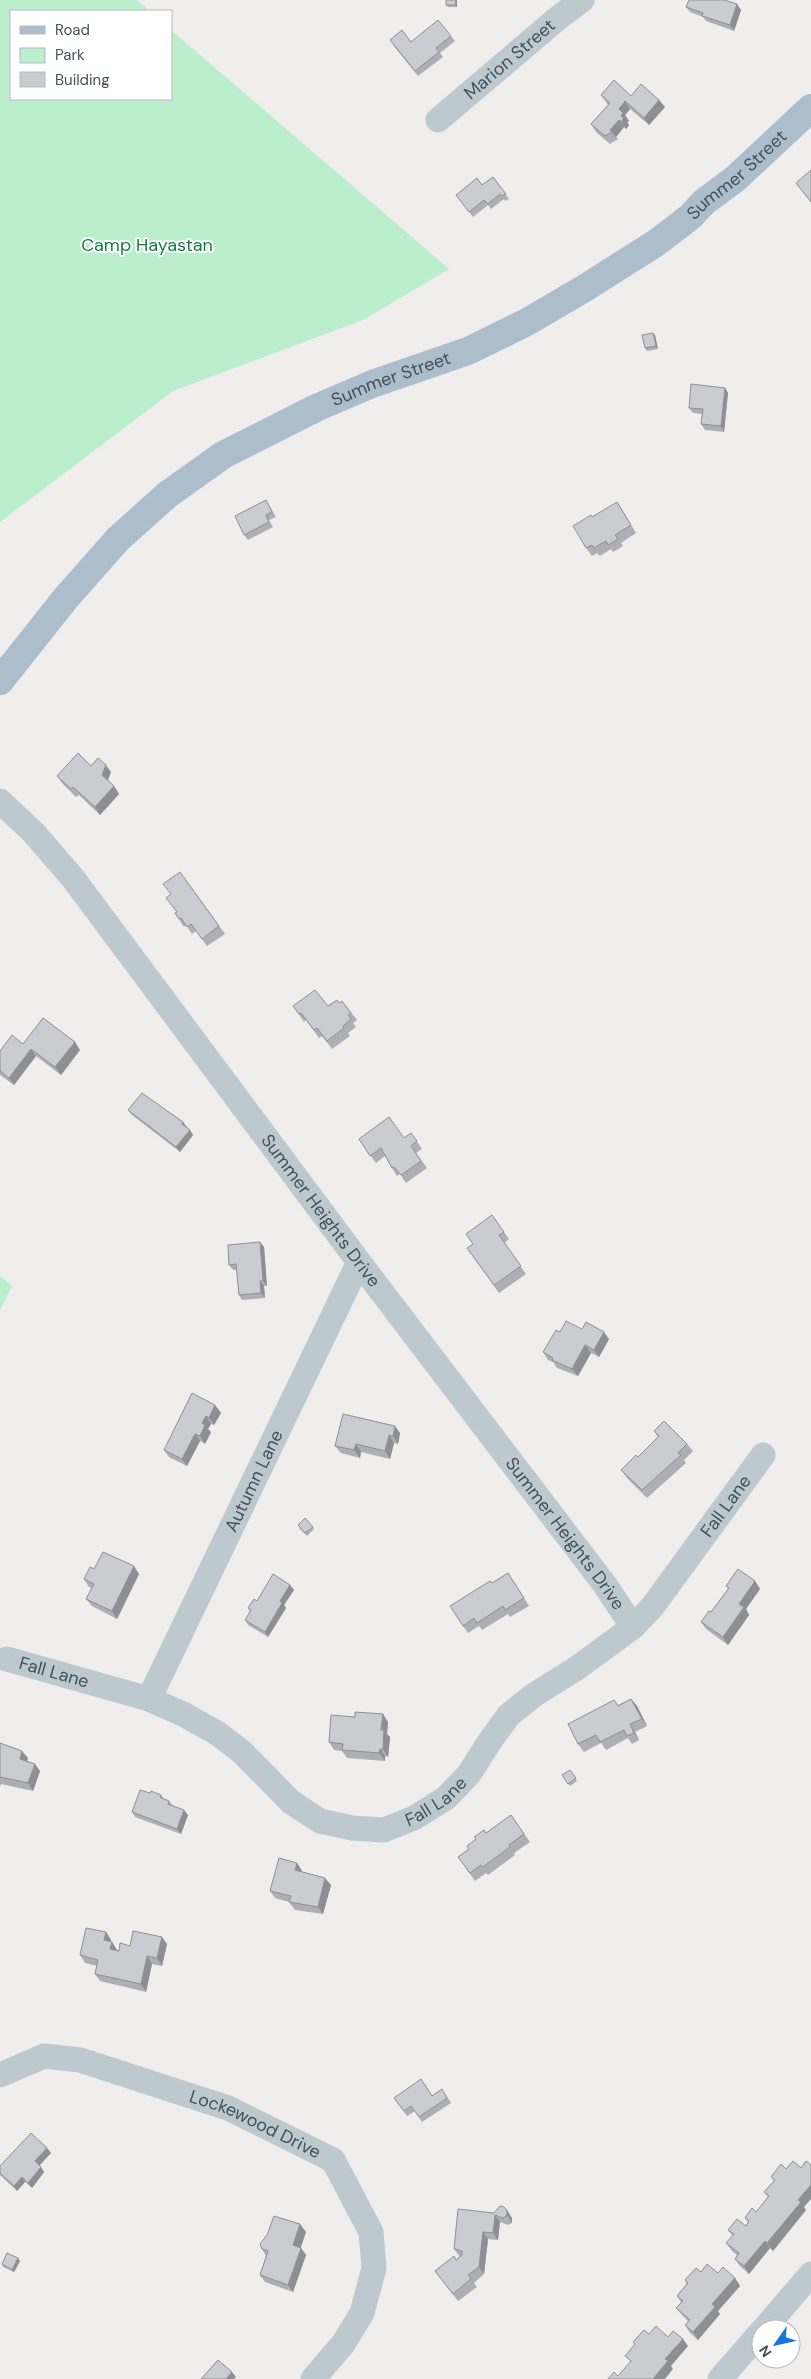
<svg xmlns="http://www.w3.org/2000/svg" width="811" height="2379" font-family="'DM Sans',sans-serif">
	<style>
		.green { fill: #baeecd }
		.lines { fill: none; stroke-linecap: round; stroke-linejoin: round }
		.minor { stroke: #bdc8cf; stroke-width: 25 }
		.major { stroke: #acbdcc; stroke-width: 28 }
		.wall { fill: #aeafb5 }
		.shaded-wall { fill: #8d8f93 }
		.building { fill: #caccd2; stroke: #8d8f93 }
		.labels { text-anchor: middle; stroke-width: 4; stroke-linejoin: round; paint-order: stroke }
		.street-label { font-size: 18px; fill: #45515a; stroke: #fff }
		.park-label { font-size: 18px; fill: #167b45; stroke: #fff }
	</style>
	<rect width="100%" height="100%" fill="#f0eded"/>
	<path class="green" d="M0 0H137L150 11H11V99H171V30L449 269 363 320 173 391 0 522Z
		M0 1276 12 1286 0 1310Z"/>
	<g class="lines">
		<g class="minor">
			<path id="s1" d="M438 120 558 18 582 0"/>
			<path id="s2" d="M0 801 33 832 72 877 359 1262 605 1585 633 1627"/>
			<path id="s3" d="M7 1659 149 1699 183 1714 217 1733 242 1752 291 1802 320 1821 352 1828 384 1830 414 1818 446 1798 469 1774 490 1741 509 1715 534 1695 577 1668 633 1627 653 1606 763 1455"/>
			<path id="s4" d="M149 1699 359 1262"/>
			<path id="s5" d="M0 2075 44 2056 80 2060 228 2108 333 2160 371 2232 374 2268 362 2313 343 2344 313 2379"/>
			<path d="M764 2329 811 2274"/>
			<path d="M720 2379 761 2332"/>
		</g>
		<path class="major" id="s6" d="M0 681 65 599 118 539 167 495 223 455 316 408 372 384 468 351 527 322 585 288 656 243 690 217 704 202 735 179 811 108"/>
	</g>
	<path class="wall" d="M457 0V7H448L446 5Z
		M737 4 741 10 734 31 706 21 703 17 690 12 686 7Z
		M451 36 455 41 440 53 443 57 418 76 393 45 411 42Z
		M601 95 631 96 659 100 665 107 649 125 630 109 625 115 629 121 627 122 629 125 626 129 624 127 616 137 618 139 610 144 596 132 591 124 608 105Z
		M493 177 509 199 505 201 504 199 491 209 488 205 473 217 456 195 482 185Z
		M655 335 658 349 647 351 645 348Z
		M725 388 728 393 724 432 705 430 701 424 702 414 693 413 689 408Z
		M266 500 276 517 269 520 273 527 248 540 244 535Z
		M622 510 636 533 621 543 623 546 613 552 611 549 600 556 597 553 592 556 586 548 592 517Z
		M91 766 111 772 108 780 114 786 119 794 100 815 79 795 76 797 62 783 57 776Z
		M180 872 225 934 207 946 196 931 192 934 186 925 184 927 175 913 176 912 171 894Z
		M342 1001 357 1020 353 1023 356 1027 348 1033 350 1036 332 1049 322 1036 319 1038 306 1020 304 1022 293 1006H328L339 1003Z
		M23 1044 80 1050 61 1075 36 1056 14 1085 0 1075V1051Z
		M128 1110 187 1127H186L193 1135 180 1152 132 1115Z
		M411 1133 422 1149 416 1153 427 1168 406 1183 400 1174 397 1176 392 1168 385 1156 376 1163 359 1139 404 1138Z
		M492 1215 509 1239 504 1243 526 1274 499 1293 467 1248 473 1244Z
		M260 1242 264 1247 267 1286H264L265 1298 242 1300 239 1295 237 1270H233L229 1265Z
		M582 1329 609 1339 599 1357 591 1353 578 1376 557 1368 553 1362 548 1360 543 1352 560 1332Z
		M215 1405 221 1413 214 1425 211 1424 208 1429 211 1432 205 1444 200 1441 187 1466 169 1457 164 1450Z
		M654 1431 687 1444 693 1451 684 1460 686 1463 647 1498 627 1478 621 1470 638 1457 658 1437Z
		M400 1433 398 1444 394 1443 390 1459 361 1452 360 1458 341 1453 335 1446Z
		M313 1527 314 1529 307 1536 299 1528Z
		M94 1569 139 1574 117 1619 92 1606 86 1599 92 1588 89 1587 84 1579Z
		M508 1573 529 1606 510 1617 508 1614 482 1630 479 1626 468 1633 463 1626 492 1583Z
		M755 1581 760 1589 746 1609 749 1615 728 1645 706 1629 701 1622 711 1612 728 1589 726 1586Z
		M290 1585 294 1590 284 1605 286 1608 268 1637 248 1625 245 1620 250 1611 248 1608 257 1601Z
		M631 1699 637 1706 647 1726 635 1732 639 1740 632 1744 628 1738 606 1750 601 1743 584 1752 578 1744 618 1705Z
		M388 1722 387 1734 390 1737 388 1757 385 1756V1761L347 1758 342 1751 334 1750 329 1742Z
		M0 1743 28 1758 27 1761 40 1771 33 1791 1 1784 0 1787Z
		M570 1770 577 1781 570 1786 562 1775Z
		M150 1793 161 1795 164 1799 169 1801 172 1805 188 1815 181 1834 135 1817 132 1812Z
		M511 1815 530 1842 514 1853 515 1855 488 1875 486 1873 475 1881 458 1857 469 1849 486 1833Z
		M297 1863 302 1871V1872L331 1885 323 1914 295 1910 289 1902 275 1898 270 1891Z
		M106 1932 111 1940 110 1942H112L117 1950 119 1951 130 1946 167 1944 162 1966 152 1964 146 1992 100 1981 95 1974 97 1966 85 1963 80 1955Z
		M442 2089 451 2103 422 2122 415 2111 407 2116 394 2098 432 2096Z
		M51 2153 39 2165 44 2172 32 2188 25 2182 17 2191 0 2175V2166Z
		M771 2177 804 2207 806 2210 773 2251 770 2248 749 2274 740 2266 735 2259 737 2255 732 2251 726 2243 733 2236 728 2230 746 2226 748 2222 745 2218 756 2212 768 2197 764 2192 774 2181Z
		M500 2206 512 2218V2223L508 2225 500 2222 498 2240 488 2239 484 2274 474 2283 477 2287 458 2301 435 2271 460 2257 454 2249 494 2213Z
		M306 2232 300 2247 306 2255 293 2292 265 2282 260 2275 266 2256 262 2249Z
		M20 2261 14 2272 3 2267 2 2264Z
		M701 2272 718 2273 735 2278 740 2286 718 2311 720 2314 698 2340 690 2333 685 2325 688 2321 682 2315 676 2308 681 2302 677 2296 687 2284 685 2280Z"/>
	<path class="shaded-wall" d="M456 0H457V7L455 5Z
		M737 4 741 10 734 31 730 25Z
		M659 100 665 107 649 125 644 118Z
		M625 101 630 109 625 115 629 121 627 122 629 125 626 129 621 122 619 109Z
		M619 120 624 127 616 137 610 130Z
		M653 333 655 335 658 349 656 346Z
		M725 388 728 393 724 432 721 426Z
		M106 765 111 772 107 782 102 775Z
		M114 786 119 794 100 815 95 807Z
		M75 1042 80 1050 61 1075 55 1067Z
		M31 1049 36 1056 14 1085 9 1078Z
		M183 1122 187 1127 185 1129 182 1124Z
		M190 1130 193 1135 180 1152 176 1147Z
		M260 1242 264 1247 267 1286 263 1281Z
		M260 1281 264 1286 265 1298 261 1293Z
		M604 1332 609 1339 599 1357 594 1350Z
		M585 1345 591 1353 578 1376 572 1369Z
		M215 1405 221 1413 214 1425 209 1418Z
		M206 1416 211 1424 208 1429 211 1432 205 1444 200 1436 202 1423Z
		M395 1426 400 1433 398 1444 393 1436Z
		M195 1434 200 1441 187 1466 182 1459Z
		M389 1435 394 1443 390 1459 385 1451Z
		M356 1444 361 1452 360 1458 354 1450Z
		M134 1566 139 1574 117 1619 112 1611Z
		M755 1581 760 1589 746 1609 749 1615 728 1645 723 1637 739 1604Z
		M290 1585 294 1590 284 1605 286 1608 268 1637 265 1632 280 1601Z
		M631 1699 637 1706 647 1726 642 1719Z
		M383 1714 388 1722 387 1734 390 1737 388 1757 383 1749 381 1730Z
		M630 1724 635 1732 639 1740 634 1733Z
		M380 1749 385 1756V1761L379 1753Z
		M22 1751 28 1758 25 1766 20 1759Z
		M35 1764 40 1771 33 1791 28 1783Z
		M184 1810 188 1815 181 1834 177 1829Z
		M297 1863 302 1871 300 1877 295 1870Z
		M325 1878 331 1885 323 1914 318 1907Z
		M106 1932 111 1940 109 1948 104 1940Z
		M162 1937 167 1944 162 1966 157 1958Z
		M112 1942 117 1950 116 1956 110 1949Z
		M147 1956 152 1964 146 1992 141 1984Z
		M47 2148 51 2153 39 2166 35 2161Z
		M41 2167 44 2172 32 2188 28 2183Z
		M22 2177 25 2182 17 2191 14 2186Z
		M811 2185V2199L804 2207 806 2210 773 2251 767 2243 798 2200Z
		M507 2210 512 2218V2223L507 2215Z
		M495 2215 500 2222 498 2240 493 2233Z
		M300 2224 306 2232 299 2253 293 2245Z
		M483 2232 488 2239 484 2274 479 2267Z
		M765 2241 770 2248 749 2274 744 2266Z
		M301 2248 306 2255 293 2292 288 2285Z
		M18 2258 20 2261 14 2272 12 2270Z
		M735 2278 740 2286 718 2311 720 2314 698 2340 693 2332 712 2304Z
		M683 2339 688 2346 671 2366 673 2369 665 2379H653L665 2359Z
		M232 2372 236 2377 234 2379H226Z"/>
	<path class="building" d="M446 0H456L455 5H446Z
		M689 0H724L737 4 730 25 702 16 703 13 686 7Z
		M438 20 451 36 436 48 439 52 415 71 390 40 402 30 411 42Z
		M614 80 631 96 641 84 659 100 644 118 625 101 619 109 623 113 621 116 624 118 621 122 619 120 610 130 612 132 605 136 591 124 610 103 601 95Z
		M811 170V202L796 183Z
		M493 177 506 194 502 196 500 194 488 204 484 200 469 212 456 195 477 178 482 185Z
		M653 333 656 346 645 348 642 335Z
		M691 384 725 388 721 426 701 424 703 409 689 408Z
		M266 500 272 512 266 515 269 522 244 535 235 516Z
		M617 502 631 525 615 535 618 539 608 545 606 541 594 548 592 545 586 548 573 526 591 515 592 517Z
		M78 753 91 766 98 758 106 765 102 775 114 786 95 807 73 787 71 789 57 776Z
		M180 872 219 926 202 939 191 924 187 927 181 918 179 919 175 913 177 912 166 898 171 894 163 884Z
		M315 990 328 1006 337 1000 339 1003 342 1001 351 1013 348 1015 351 1019 343 1026 344 1028 327 1041 317 1028 314 1030 301 1013 299 1014 293 1006Z
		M43 1018 75 1042 55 1067 31 1049 9 1078 0 1071V1051L12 1035 23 1044Z
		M142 1093 183 1122 182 1124 190 1130 176 1147 128 1110Z
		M389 1117 404 1138 411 1133 417 1141 411 1146 421 1161 401 1175 394 1167 392 1168 381 1148 370 1156 359 1139Z
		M492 1215 504 1232 499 1235 521 1266 494 1285 467 1248 473 1244 466 1234Z
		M260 1242 263 1281H260L261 1293 239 1295 236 1264 229 1265 228 1245Z
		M566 1321 582 1329 586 1322 604 1332 594 1350 585 1345 572 1369 552 1360 553 1358 543 1352 556 1330 560 1332Z
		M192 1393 215 1405 209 1418 206 1416 202 1423 205 1425 200 1436 195 1434 182 1459 164 1450Z
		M343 1414 395 1426 393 1436 389 1435 385 1451 356 1444 354 1450 335 1446Z
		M664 1421 687 1444 678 1453 681 1455 642 1490 621 1470 636 1455 638 1457 659 1436 654 1431Z
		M305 1518 313 1527 305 1533 298 1525Z
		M103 1552 134 1566 112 1611 86 1599 94 1584 84 1579 90 1567 94 1569Z
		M738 1569 755 1581 739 1604 744 1607 723 1637 701 1622 709 1611 711 1612 729 1588 726 1586Z
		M508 1573 524 1598 505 1610 503 1606 477 1623 474 1618 463 1626 450 1606 490 1581 492 1583Z
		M273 1574 290 1585 280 1601 282 1603 265 1632 245 1620 251 1610 248 1608 254 1599 257 1601Z
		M631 1699 642 1719 630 1724 634 1733 627 1736 624 1730 600 1742 596 1735 578 1744 568 1724 614 1700 618 1706Z
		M355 1712 383 1714 381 1730H384L383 1749H380L379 1753 342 1750 343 1744 329 1742 331 1715 355 1717Z
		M0 1743 22 1751 20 1759 35 1764 28 1783 0 1777Z
		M570 1770 576 1778 568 1784 562 1775Z
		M140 1790 150 1793 151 1791 161 1795 160 1797 169 1801 168 1804 184 1810 177 1829 132 1812Z
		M511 1815 524 1834 509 1845 510 1847 483 1867 481 1865 470 1873 458 1857 469 1849 467 1846 476 1839 474 1837 484 1830 486 1833Z
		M279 1858 297 1863 295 1870 325 1878 318 1907 289 1902 291 1896 270 1891Z
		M86 1928 106 1932 104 1940 112 1942 110 1949 119 1951 120 1943 130 1946 133 1931 162 1937 157 1958 147 1956 141 1984 95 1974 98 1960 80 1955Z
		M421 2079 432 2096 442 2089 447 2098 419 2117 411 2106 404 2111 394 2098Z
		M31 2133 47 2148 35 2161 41 2167 28 2183 22 2177 14 2186 0 2173V2166Z
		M793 2161 801 2168 806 2161 811 2165V2185L798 2200 801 2202 767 2243 765 2241 744 2266 735 2259 739 2253 726 2243 734 2234 728 2230 737 2219 746 2226 749 2221 745 2218 752 2208 756 2212 769 2196 764 2192 775 2180 771 2177 781 2164 786 2169Z
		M500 2206 504 2207 507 2210V2215L503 2218 495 2215 493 2233 483 2232 479 2267 468 2275 471 2279 453 2294 435 2271 454 2256 456 2260 462 2255V2251L454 2249 458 2209 494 2213Z
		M274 2216 300 2224 293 2245 301 2248 288 2285 260 2275 268 2251 262 2249 260 2244 267 2235Z
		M7 2253 18 2258 12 2270 2 2264Z
		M707 2264 718 2273 723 2267 735 2278 712 2304 715 2307 693 2332 685 2325 690 2320 676 2308 683 2301 677 2296 688 2283 685 2280 696 2268 701 2272Z
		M656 2326 668 2337 673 2331 683 2339 665 2359 668 2361 653 2379H608L614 2372 618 2376 631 2361 625 2356 635 2344 633 2342 644 2330 649 2334Z
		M218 2360 232 2372 226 2379H201Z"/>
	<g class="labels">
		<g class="street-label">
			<text dy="6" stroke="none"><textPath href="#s1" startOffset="94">Marion Street</textPath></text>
			<text dy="6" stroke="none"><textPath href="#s6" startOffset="909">Summer Street</textPath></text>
			<text dy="6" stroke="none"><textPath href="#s6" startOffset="504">Summer Street</textPath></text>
			<text dy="6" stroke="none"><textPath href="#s2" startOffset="521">Summer Heights Drive</textPath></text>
			<text dy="6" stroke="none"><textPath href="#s4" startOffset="242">Autumn Lane</textPath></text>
			<text dy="6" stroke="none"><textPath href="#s3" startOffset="904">Fall Lane</textPath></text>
			<text dy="6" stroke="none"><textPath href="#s2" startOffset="926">Summer Heights Drive</textPath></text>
			<text dy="6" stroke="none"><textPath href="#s3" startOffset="49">Fall Lane</textPath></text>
			<text dy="6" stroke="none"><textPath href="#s3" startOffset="484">Fall Lane</textPath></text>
			<text dy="6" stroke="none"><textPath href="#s5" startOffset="271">Lockewood Drive</textPath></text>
		</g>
		<g class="park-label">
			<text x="147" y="251">Camp Hayastan</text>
		</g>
	</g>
	<rect x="10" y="10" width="162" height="90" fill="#ffffff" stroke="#b5b9bd"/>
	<rect x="20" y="26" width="25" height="8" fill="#acbdcc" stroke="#b5b9bd"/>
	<text x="55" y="35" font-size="15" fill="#45515a">Road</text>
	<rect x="20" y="48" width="25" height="15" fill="#baeecd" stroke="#b5b9bd"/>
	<text x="55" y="60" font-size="15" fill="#45515a">Park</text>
	<rect x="20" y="72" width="25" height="15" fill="#caccd2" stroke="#b5b9bd"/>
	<text x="55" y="85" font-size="15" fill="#45515a">Building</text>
	<g transform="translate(776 2344) rotate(236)"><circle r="24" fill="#ffffff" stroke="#b5b9bd"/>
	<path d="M0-4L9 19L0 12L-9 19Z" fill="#1875de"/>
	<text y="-8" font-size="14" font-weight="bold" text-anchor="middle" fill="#45515a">N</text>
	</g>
</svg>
